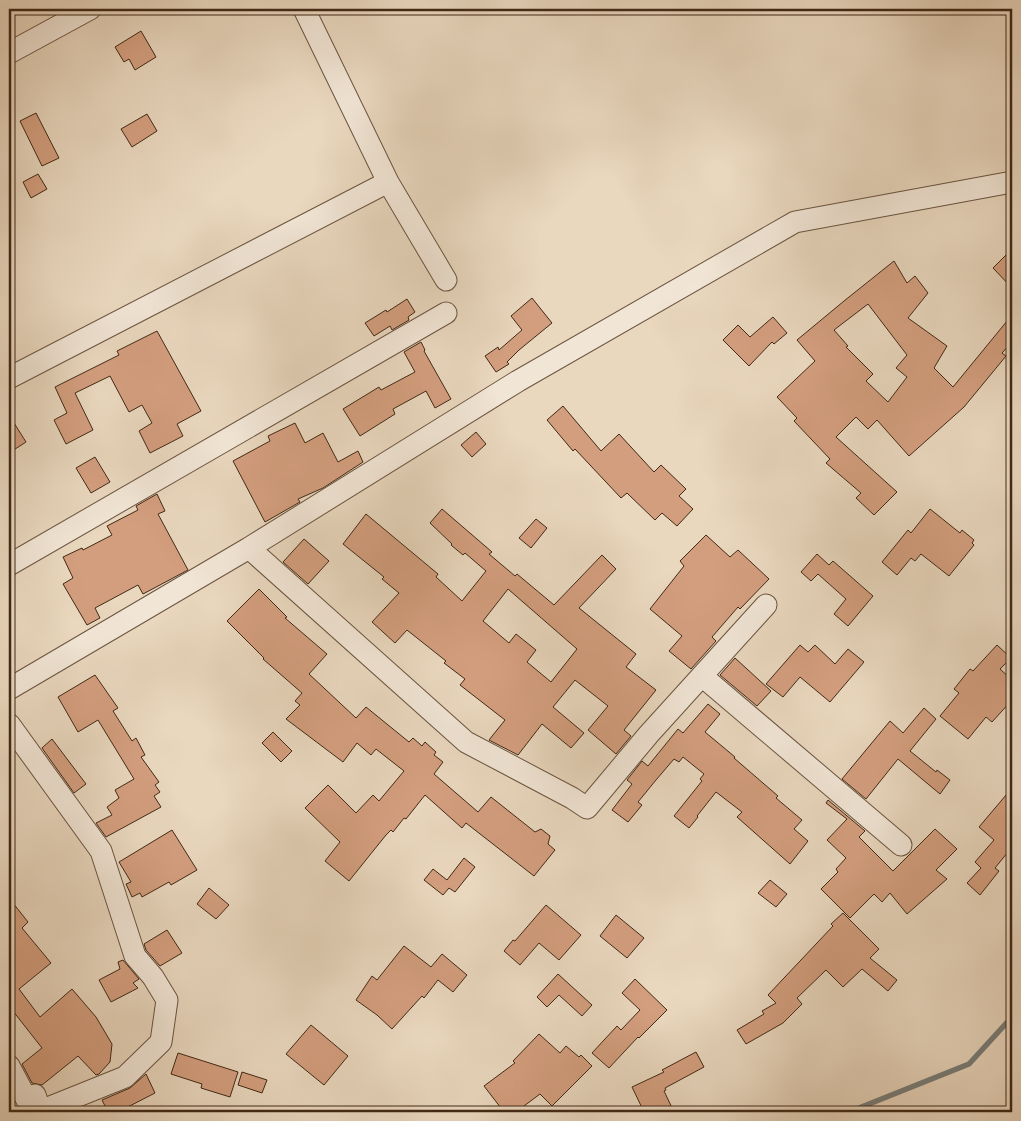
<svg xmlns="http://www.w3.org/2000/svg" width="1021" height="1121" font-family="Vollkorn,serif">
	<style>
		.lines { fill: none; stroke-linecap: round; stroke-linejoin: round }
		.stream { stroke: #787e7a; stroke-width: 5.5 }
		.building { fill: #d39e7e; stroke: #412916; fill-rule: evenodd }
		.minor-casing { stroke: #6b5440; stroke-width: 23 }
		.minor { stroke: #f1e5d5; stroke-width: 21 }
	</style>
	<rect width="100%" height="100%" fill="#e9d7be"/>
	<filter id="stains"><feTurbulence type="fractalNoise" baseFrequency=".004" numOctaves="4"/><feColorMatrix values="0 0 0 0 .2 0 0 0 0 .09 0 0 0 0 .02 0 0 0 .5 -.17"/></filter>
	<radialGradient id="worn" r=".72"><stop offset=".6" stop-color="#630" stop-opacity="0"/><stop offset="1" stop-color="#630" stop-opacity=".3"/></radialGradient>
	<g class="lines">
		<path class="stream" d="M849 1112 969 1064 1012 1017"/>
	</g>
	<path class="building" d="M141 31 156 57 135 70 129 59 124 62 115 47Z
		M36 113 59 158 42 166 20 121Z
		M147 114 157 131 132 147 121 129Z
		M38 174 47 189 31 198 23 182Z
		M1012 249V288L993 268Z
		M894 261 907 283 915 276 928 293 908 318 947 346 934 368 953 387 1012 315V342L1002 353 1006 356 964 407 909 456 877 420 868 429 856 417 836 437 897 492 874 515 856 498 861 493 826 463 830 459 794 421 797 418 777 397 815 361 797 340 844 301ZM868 304 907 355 896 368 907 377 888 402 866 381 873 374 846 347 848 346 834 330Z
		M532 298 552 323 519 350 507 362 509 364 496 372 485 356 498 347 499 350 522 330 511 316Z
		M407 299 415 312 408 317 409 320 392 330 390 326 374 336 365 323 386 310 387 312Z
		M773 317 787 333 774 344 772 342 749 366 723 340 738 325 750 337Z
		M157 331 201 411 177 424 183 436 150 453 139 431 152 423 142 405 129 412 110 376 75 393 93 430 66 444 54 420 67 413 55 387 119 355 117 351Z
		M421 342 425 350 424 351 451 399 435 408 426 391 393 409 395 414 360 436 343 409 379 387 381 390 415 372 404 352Z
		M563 406 601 451 619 434 654 472 661 465 686 489 679 496 693 509 677 526 662 513 655 520 627 493 621 498 575 449 573 451 547 420Z
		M9 415 26 442 9 453Z
		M295 423 305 443 323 433 338 462 358 451 363 462 323 488 298 499 300 502 265 522 233 461 270 441 268 436Z
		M476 432 486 444 472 457 461 445Z
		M95 457 110 482 91 493 76 468Z
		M157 494 165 511 158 514 188 570 143 594 138 585 95 608 100 618 87 625 63 584 73 578 63 557 82 548 83 550 112 535 107 526 138 510 136 506Z
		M442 509 492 552 489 554 515 576 517 574 554 605 602 555 616 569 579 608 636 654 626 667 656 690 624 730 631 736 616 754 588 730 608 706 575 680 553 707 584 733 571 748 542 724 518 755 489 740 505 720 460 685 465 679 444 663 446 661 407 630 395 643 372 622 399 593 382 579 384 577 343 544 366 514 438 574 436 577 462 601 486 571 465 553 463 555 451 545 452 544 430 523ZM508 589 577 649 551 682 527 662 536 650 516 634 509 643 483 621Z
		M930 509 960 533 962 530 974 540 972 543 974 545 949 576 921 554 915 561 911 558 897 575 882 562 908 530 911 533Z
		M536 519 547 528 531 548 519 538Z
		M706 535 730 557 738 550 769 579 740 609 738 607 712 637 716 641 691 669 669 651 682 636 650 609 684 566 680 561Z
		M304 539 329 561 308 584 283 562Z
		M817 554 829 565 833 561 873 596 848 626 834 614 846 599 818 574 811 581 801 572Z
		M259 589 287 617 285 618 327 654 309 674 356 718 366 707 409 742 413 738 422 746 425 742 436 752 434 755 443 762 434 774 478 812 491 797 535 832 541 829 550 836 548 844 555 850 534 876 466 823 462 828 425 795 406 819 404 818 393 832 391 830 386 835 349 881 325 861 340 842 305 808 328 785 356 813 373 795 379 801 404 771 376 749 371 755 357 743 343 762 286 719 300 705 295 701 302 693 263 659 264 658 227 621Z
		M800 645 808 652 815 645 835 664 848 649 864 662 830 702 800 677 783 697 766 684Z
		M997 645 1011 658 1000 669 1012 680V700L992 722 986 717 968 739 940 716 959 693 954 689 970 669 973 671Z
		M735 658 771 691 757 706 720 675Z
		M95 675 118 708 113 711 132 741 136 738 145 755 141 757 159 782 155 785 160 792 154 796 161 807 106 837 96 823 112 815 107 807 119 798 115 790 134 779 98 720 78 732 58 697Z
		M708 704 720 714 705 732 735 757 734 758 778 796 776 798 802 820 794 829 808 841 790 864 737 817 742 812 716 792 697 816 698 817 689 828 674 816 702 781 700 779 704 774 683 757 679 762 674 759 656 780 638 802 642 805 628 822 612 810 632 784 627 780 642 761 648 766 678 729 683 733Z
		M924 708 936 719 910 751 936 772 937 770 950 780 940 794 898 759 866 799 842 779 890 721 903 733Z
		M273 732 292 751 281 762 262 743Z
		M52 739 86 784 74 793 42 748Z
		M1012 788V847L995 868 999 871 980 895 967 883 981 868 975 862 994 840 979 827Z
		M828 800 865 831 859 837 893 871 935 829 957 849 936 870 947 879 907 914 890 893 882 902 874 894 850 918 821 889 838 872 836 869 846 858 827 840 847 819 826 803Z
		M172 830 197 870 171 885 169 882 142 897 140 893 132 897 126 884 131 882 119 862Z
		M464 858 475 867 455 892 449 888 443 895 424 880 433 869 447 880Z
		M770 880 787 894 776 907 758 893Z
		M209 888 229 905 216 919 197 904Z
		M9 898 28 922 22 928 51 963 19 989 40 1017 72 989 96 1017 112 1044 110 1062 99 1074 96 1075 78 1056 42 1085 32 1083 22 1064 42 1048 9 1006Z
		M546 905 581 935 559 960 539 943 520 965 504 951 513 940 515 941Z
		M843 913 879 949 870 958 897 980 888 991 862 969 843 987 826 970 797 998 802 1004 783 1023 746 1044 737 1030 764 1014 762 1011 776 1003 768 995 833 926 831 924Z
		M616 915 644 938 627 958 600 936Z
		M167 930 182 953 160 966 146 950 144 944Z
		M404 946 431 967 442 954 467 975 453 992 438 980 424 998 422 996 392 1029 377 1015 356 1000 372 976 377 980Z
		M123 960 139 979 133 983 138 988 111 1002 99 980 120 969 118 962Z
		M558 974 592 1005 582 1016 559 995 547 1007 537 997Z
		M635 979 667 1010 639 1038 638 1037 609 1068 592 1053 617 1026 621 1030 640 1010 622 993Z
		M311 1025 348 1056 324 1085 286 1054Z
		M539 1034 560 1053 566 1046 579 1057 581 1055 592 1066 552 1106 540 1094 516 1112H504L484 1086 515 1063 513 1061Z
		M696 1052 704 1067 665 1088 666 1090 664 1091 674 1112H644L632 1087 664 1072 662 1070Z
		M178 1053 238 1072 230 1097 201 1088 202 1084 171 1074Z
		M242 1072 267 1080 262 1093 238 1085Z
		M146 1074 155 1093 118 1112H108L102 1100 130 1088Z"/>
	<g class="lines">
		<defs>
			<path id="minor" d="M304 9 388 182 446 280
				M9 53 90 9
				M9 378 388 182
				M249 548 466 742 572 798 587 808 649 734 766 605
				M9 565 446 313
				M702 676 901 845
				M9 689 249 548 518 381 795 222 1012 182
				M9 724 101 851 135 956 153 977 167 1000 161 1042 125 1077 38 1112
				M9 1066 27 1100 35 1095 41 1112"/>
		</defs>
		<use href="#minor" class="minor-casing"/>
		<use href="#minor" class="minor"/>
	</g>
	<rect width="1021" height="1121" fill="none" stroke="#e9d7be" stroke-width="30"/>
	<rect x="10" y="10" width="1001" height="1101" fill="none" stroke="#412916" stroke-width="2.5"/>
	<rect x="15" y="15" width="991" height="1091" fill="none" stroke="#412916"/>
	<rect width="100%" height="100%" filter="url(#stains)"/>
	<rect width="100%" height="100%" fill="url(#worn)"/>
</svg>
